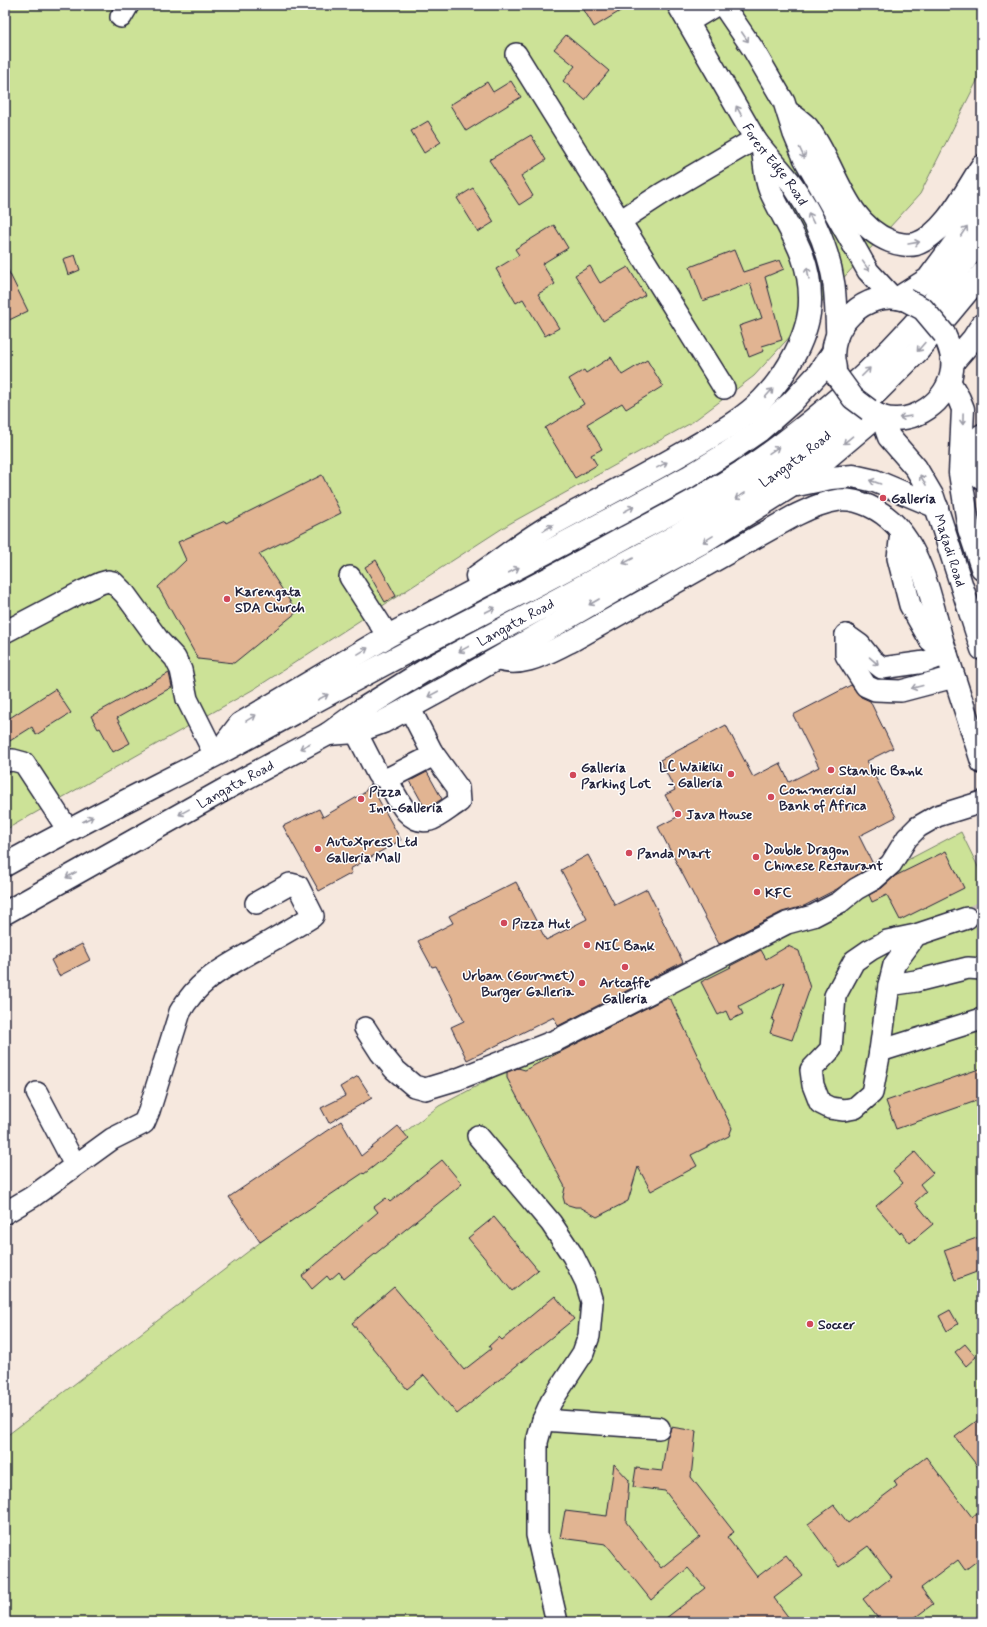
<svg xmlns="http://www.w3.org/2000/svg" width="987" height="1627" font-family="Mynerve,sans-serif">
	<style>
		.green { fill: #cce297; stroke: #778269 }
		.building { fill: #e1b492; stroke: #22223b }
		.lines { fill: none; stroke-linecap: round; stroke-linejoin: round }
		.minor-tunnel { stroke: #ccc0bd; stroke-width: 21; stroke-dasharray: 21 10; stroke-linecap: butt }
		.minor-casing { stroke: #22223b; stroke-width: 24 }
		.major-casing { stroke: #22223b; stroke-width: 25 }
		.highway-casing { stroke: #22223b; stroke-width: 25 }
		.minor { stroke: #fff; stroke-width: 21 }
		.major { stroke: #fff; stroke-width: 22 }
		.highway { stroke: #fff; stroke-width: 22 }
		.major-bridge-casing { stroke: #22223b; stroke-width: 25; stroke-linecap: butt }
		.major-bridge { stroke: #fff; stroke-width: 22 }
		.oneway { stroke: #9c9ca7 }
		.poi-dot { fill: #d1495b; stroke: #fff; stroke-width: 1.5 }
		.labels { text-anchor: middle; stroke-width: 3; stroke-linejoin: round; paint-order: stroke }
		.street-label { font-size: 14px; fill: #22223b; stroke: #fff }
		.poi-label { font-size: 14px; font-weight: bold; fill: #22223b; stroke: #fff; text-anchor: start }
	</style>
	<rect width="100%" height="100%" fill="#f6e8de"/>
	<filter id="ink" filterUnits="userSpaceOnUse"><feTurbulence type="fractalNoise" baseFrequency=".025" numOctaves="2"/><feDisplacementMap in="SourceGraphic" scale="8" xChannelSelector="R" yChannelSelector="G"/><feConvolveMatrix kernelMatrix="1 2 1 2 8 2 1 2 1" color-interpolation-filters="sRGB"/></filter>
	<g filter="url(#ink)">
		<path class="green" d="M5 5H982V71L920 194 754 376 691 423 509 524 254 689 5 830Z
			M961 832 982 875V1622H5V1437L439 1106Z"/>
		<path class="building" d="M581 5H630L594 27Z
			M566 35 609 71 585 100 563 81 575 66 554 49Z
			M511 81 521 97 466 131 450 105 487 82 493 92Z
			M428 121 441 142 424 153 411 131Z
			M531 135 546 160 521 176 533 196 519 205 489 160Z
			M473 188 494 222 478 232 457 198Z
			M554 225 568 248 542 264 555 284 538 294 559 328 545 336 523 299 516 303 496 269 519 255 515 249Z
			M734 250 743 272 780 260 784 269 765 277 782 340 762 346 764 351 749 357 739 326 762 318 750 283 703 301 690 267Z
			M75 255 80 270 68 275 63 259Z
			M5 264 28 311 5 322Z
			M590 266 600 283 628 267 645 295 603 321 575 275Z
			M611 357 622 375 647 360 663 386 626 409 622 403 587 424 602 449 591 455 597 465 575 478 545 428 584 404 569 379 584 370 586 373Z
			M322 475 341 513 259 554 297 612 234 663 198 659 158 587 186 560 178 542 225 521 226 523Z
			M376 560 396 596 385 602 365 567Z
			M169 673 172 687 117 718 130 743 113 752 100 728 98 729 91 716Z
			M851 685 861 697 870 701 893 748 867 761 896 817 859 836 873 864 837 889 804 906 782 912 719 944 658 827 677 817 665 795 675 790 660 760 726 725 753 777 780 763 789 782 819 767 793 715Z
			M55 689 71 713 36 735 32 727 5 744V721Z
			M427 772 442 799 431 806 425 808 410 781Z
			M370 784 401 840 350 869 352 873 319 891 283 826 319 809 323 817 364 793Z
			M946 851 964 888 900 920 887 895 872 902 869 895 882 888 895 876Z
			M588 855 615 905 647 889 683 962 558 1026 554 1017 467 1060 451 1027 464 1021 436 966 432 967 418 941 453 923 449 916 516 882 546 940 587 919 561 870Z
			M82 944 90 960 59 976 51 960Z
			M788 946 799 951 810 988 792 1040 770 1033 774 1021 772 1020 785 982 739 1006 743 1014 730 1020 726 1011 718 1015 701 982 731 967 730 966 761 950 766 959Z
			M666 998 671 1000 732 1128 729 1136 691 1155 697 1166 651 1191 638 1167 628 1201 597 1217 580 1207H575L565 1204 563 1197 565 1187 507 1078V1072L518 1068 525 1070Z
			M982 1068V1099L896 1129 886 1101Z
			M358 1076 372 1098 329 1123 321 1108 345 1096 340 1087Z
			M341 1121 361 1156 398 1126 409 1139 364 1174 363 1173 260 1242 229 1197Z
			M915 1152 933 1173 920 1184 926 1192 915 1202 933 1224 910 1243 901 1232 900 1234 876 1206 903 1183 893 1171Z
			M442 1160 462 1184 344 1279 339 1272 330 1280 327 1276 312 1289 302 1276 378 1212 374 1207 386 1198 390 1202Z
			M494 1217 538 1270 512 1291 468 1238Z
			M982 1236V1270L955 1280 944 1250Z
			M394 1287 464 1370 491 1349 489 1346 499 1337 502 1340 555 1296 574 1319 457 1414 424 1375 407 1389 352 1323Z
			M950 1310 958 1324 947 1331 939 1316Z
			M965 1344 976 1357 966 1366 955 1352Z
			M982 1417V1472L955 1437Z
			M671 1427 696 1431 691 1477 734 1532 727 1537 757 1577 786 1555 803 1576 774 1598 792 1622H661L705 1588 688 1568 651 1600 606 1544 560 1538 565 1511 607 1516 614 1464 629 1480 626 1522 661 1568 700 1537 665 1491 633 1487 636 1468 662 1471 667 1437 669 1434Z
			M926 1457 972 1517 982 1509V1557L965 1570 958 1560 921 1588 933 1604 909 1622H881L863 1599 892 1577 868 1546 839 1567 808 1524 834 1505 848 1523 897 1486 894 1481Z"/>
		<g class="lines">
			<path class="minor-tunnel" d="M967 918 982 912"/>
			<defs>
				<g id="minor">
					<path id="s1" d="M678 5 755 139C766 155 780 168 792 184 812 213 829 249 834 285 836 302 836 319 837 337"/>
					<path d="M723 5 753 49 784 102 794 134 804 158 859 255 868 271 892 297"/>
					<path d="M121 17 128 5"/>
					<path d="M688 22 716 5"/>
					<path d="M516 54 620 221"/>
					<path d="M724 388 620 221 663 193 755 139"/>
					<path d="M901 532 898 558 910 605 930 640 944 651"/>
					<path d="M350 577 388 636"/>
					<path d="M5 632 83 591 101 583 108 581 113 582 125 594 160 642 175 658 181 670 187 699 215 755"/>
					<path d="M846 635V655L866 686 875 690 901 691 954 677"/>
					<path d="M846 635 860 645 872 660 882 668 925 662 947 654"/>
					<path d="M496 659C522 669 547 653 570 642L794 516C809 509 823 502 839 500 849 499 860 502 869 506 920 529 929 594 943 642 956 682 969 723 982 763"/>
					<path d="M356 732 378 775 387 779 430 757 432 752 409 707"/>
					<path d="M5 761 13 760 24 763 68 830"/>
					<path d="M387 779C396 795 407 826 430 820 438 818 452 806 459 802L458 788 432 752"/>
					<path d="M916 935 894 965 889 985 880 1051 872 1093 855 1108 844 1110 830 1108 820 1103 813 1085 811 1070 831 1049 835 996 854 961 870 950 887 941 916 935 967 918"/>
					<path d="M889 985 916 981 968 968 982 969"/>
					<path d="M365 1028 381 1053 394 1069 414 1086 425 1089 458 1079 557 1040 787 923 813 916 840 902 856 889 874 879 891 864 907 838 918 827 937 816 982 802"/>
					<path d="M880 1051 982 1019"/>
					<path d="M37 1093 75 1165"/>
					<path d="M478 1136 551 1223 573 1256 586 1282 592 1302 589 1336 583 1353 551 1402 543 1420 537 1442V1535L557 1622"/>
					<path d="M5 1213 32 1197 112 1139 144 1123 149 1111 180 1012C198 980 224 968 255 950 274 939 294 928 313 916L298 886 290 884 256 903"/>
					<path d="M543 1420 659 1428"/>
				</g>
				<g id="major">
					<path d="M788 112C795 117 801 121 807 127 836 164 843 222 890 241 897 244 908 246 916 244 945 234 966 190 982 166"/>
					<path d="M898 298 928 279 963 232 982 203"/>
					<path d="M953 362 973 339 982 325"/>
					<path d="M835 368C824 328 866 287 906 300"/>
					<path d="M869 410C873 412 878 416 882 417 914 426 948 401 952 370 954 357 949 345 944 334"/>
					<path d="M982 435 981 451 982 478"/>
					<path d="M797 485 831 478 853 476 875 481 937 507"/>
					<path d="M477 576C502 559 526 539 553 524 599 499 646 475 692 448 716 434 742 420 762 400 786 376 811 333 810 298 810 254 787 228 770 190 765 178 765 164 763 151"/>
					<path d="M328 734 356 732 383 722 460 680 633 580 701 543 790 487 826 459 878 415"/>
					<path d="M227 741 240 724 388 636 629 509 688 477 727 453 759 431 792 402 818 374 832 354"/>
					<path d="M5 865C74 826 144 792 214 756 282 720 349 682 417 647 487 611 557 575 626 537 680 509 735 480 783 443 857 388 932 314 982 235"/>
					<path id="s2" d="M5 913 231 786 328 734 361 710 424 671 672 538 748 492 785 467 817 443 878 391 918 351 982 274"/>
				</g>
				<g id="highway">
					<path d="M950 383 959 399 963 409 960 473 969 529 982 568"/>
					<path id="s3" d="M882 417 889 437 916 468 933 497 982 649"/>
				</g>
			</defs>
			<use href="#minor" class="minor-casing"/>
			<use href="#major" class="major-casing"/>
			<use href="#highway" class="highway-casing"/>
			<use href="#minor" class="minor"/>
			<use href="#major" class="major"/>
			<use href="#highway" class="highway"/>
			<defs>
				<path id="major-bridge" d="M906 300 923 309 944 334
					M837 376 853 398 869 410"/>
			</defs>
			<use href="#major-bridge" class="major-bridge-casing"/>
			<use href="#major-bridge" class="major-bridge"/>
		</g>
		<defs><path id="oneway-shaft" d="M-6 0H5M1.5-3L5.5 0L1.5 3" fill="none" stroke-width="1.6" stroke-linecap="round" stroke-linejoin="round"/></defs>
		<g class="oneway">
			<use href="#oneway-shaft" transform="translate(745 37) rotate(56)"/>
			<use href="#oneway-shaft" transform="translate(739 111) rotate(-119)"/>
			<use href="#oneway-shaft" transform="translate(802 153) rotate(65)"/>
			<use href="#oneway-shaft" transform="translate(811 218) rotate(-116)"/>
			<use href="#oneway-shaft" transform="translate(964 231) rotate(-56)"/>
			<use href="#oneway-shaft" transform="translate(914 243) rotate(-10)"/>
			<use href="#oneway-shaft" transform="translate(866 266) rotate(55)"/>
			<use href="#oneway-shaft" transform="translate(808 273) rotate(-99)"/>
			<use href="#oneway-shaft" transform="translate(921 347) rotate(131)"/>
			<use href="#oneway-shaft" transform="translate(866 372) rotate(-45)"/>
			<use href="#oneway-shaft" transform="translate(769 393) rotate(-48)"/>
			<use href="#oneway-shaft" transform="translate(905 417) rotate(172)"/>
			<use href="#oneway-shaft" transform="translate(963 419) rotate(91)"/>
			<use href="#oneway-shaft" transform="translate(848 440) rotate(140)"/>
			<use href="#oneway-shaft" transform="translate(774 450) rotate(-34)"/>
			<use href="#oneway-shaft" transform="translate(662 465) rotate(-29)"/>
			<use href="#oneway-shaft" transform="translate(923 480) rotate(-121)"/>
			<use href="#oneway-shaft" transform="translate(875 482) rotate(-161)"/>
			<use href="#oneway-shaft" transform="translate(740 496) rotate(148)"/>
			<use href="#oneway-shaft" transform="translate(629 509) rotate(-28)"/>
			<use href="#oneway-shaft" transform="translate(548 528) rotate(-33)"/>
			<use href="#oneway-shaft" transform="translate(708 539) rotate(148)"/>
			<use href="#oneway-shaft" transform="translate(628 561) rotate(152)"/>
			<use href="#oneway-shaft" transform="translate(514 570) rotate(-28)"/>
			<use href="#oneway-shaft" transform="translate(594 602) rotate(150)"/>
			<use href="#oneway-shaft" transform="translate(490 610) rotate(-27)"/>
			<use href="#oneway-shaft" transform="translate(464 649) rotate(151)"/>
			<use href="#oneway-shaft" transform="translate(363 651) rotate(-31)"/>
			<use href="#oneway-shaft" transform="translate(874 661) rotate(41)"/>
			<use href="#oneway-shaft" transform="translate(917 687) rotate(165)"/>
			<use href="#oneway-shaft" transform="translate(433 694) rotate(152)"/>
			<use href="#oneway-shaft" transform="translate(323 697) rotate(-28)"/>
			<use href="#oneway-shaft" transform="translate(251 718) rotate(-31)"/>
			<use href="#oneway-shaft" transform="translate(305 746) rotate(152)"/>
			<use href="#oneway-shaft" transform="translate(184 812) rotate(151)"/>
			<use href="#oneway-shaft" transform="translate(88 819) rotate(-27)"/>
			<use href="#oneway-shaft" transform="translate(71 875) rotate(151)"/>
		</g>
	</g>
	<g class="poi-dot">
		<circle cx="883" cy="498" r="4"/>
		<circle cx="227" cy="599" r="4"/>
		<circle cx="831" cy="770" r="4"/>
		<circle cx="731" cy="774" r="4"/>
		<circle cx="573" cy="775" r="4"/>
		<circle cx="771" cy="797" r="4"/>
		<circle cx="361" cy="799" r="4"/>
		<circle cx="678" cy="814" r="4"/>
		<circle cx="318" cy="849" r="4"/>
		<circle cx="629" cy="853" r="4"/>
		<circle cx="756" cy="857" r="4"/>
		<circle cx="757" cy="892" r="4"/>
		<circle cx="504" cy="923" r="4"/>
		<circle cx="587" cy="945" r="4"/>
		<circle cx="625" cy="967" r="4"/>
		<circle cx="582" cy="983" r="4"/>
		<circle cx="810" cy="1324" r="4"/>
	</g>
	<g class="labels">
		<g class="street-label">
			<text dy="5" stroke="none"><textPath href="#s1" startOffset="187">Forest Edge Road</textPath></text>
			<text dy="5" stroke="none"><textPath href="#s2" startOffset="912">Langata Road</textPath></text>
			<text dy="5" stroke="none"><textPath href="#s3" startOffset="152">Magadi Road</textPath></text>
			<text dy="5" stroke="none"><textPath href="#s2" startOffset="588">Langata Road</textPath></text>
			<text dy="5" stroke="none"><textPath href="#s2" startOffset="264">Langata Road</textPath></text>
		</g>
		<g class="poi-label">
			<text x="891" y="503">Galleria</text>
			<text x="235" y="596">Karengata<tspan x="235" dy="16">SDA Church</tspan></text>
			<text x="723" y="771" text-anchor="end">LC Waikiki<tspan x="723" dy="16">- Galleria</tspan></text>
			<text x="581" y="772">Galleria<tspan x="581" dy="16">Parking Lot</tspan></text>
			<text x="839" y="775">Stanbic Bank</text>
			<text x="779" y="794">Commercial<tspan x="779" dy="16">Bank of Africa</tspan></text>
			<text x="369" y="796">Pizza<tspan x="369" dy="16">Inn-Galleria</tspan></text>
			<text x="686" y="819">Java House</text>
			<text x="326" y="846">AutoXpress Ltd<tspan x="326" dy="16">Galleria Mall</tspan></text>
			<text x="764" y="854">Double Dragon<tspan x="764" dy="16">Chinese Restaurant</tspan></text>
			<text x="637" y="858">Panda Mart</text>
			<text x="765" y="897">KFC</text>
			<text x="512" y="928">Pizza Hut</text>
			<text x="595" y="950">NIC Bank</text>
			<text x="574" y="980" text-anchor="end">Urban (Gourmet)<tspan x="574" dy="16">Burger Galleria</tspan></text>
			<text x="625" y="987" text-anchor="middle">Artcaffe<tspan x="625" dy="16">Galleria</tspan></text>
			<text x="818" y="1329">Soccer</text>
		</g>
	</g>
	<rect width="987" height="1627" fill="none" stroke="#fff" stroke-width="20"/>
	<rect x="10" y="10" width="967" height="1607" fill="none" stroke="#22223b" stroke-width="1.5" filter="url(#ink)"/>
</svg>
